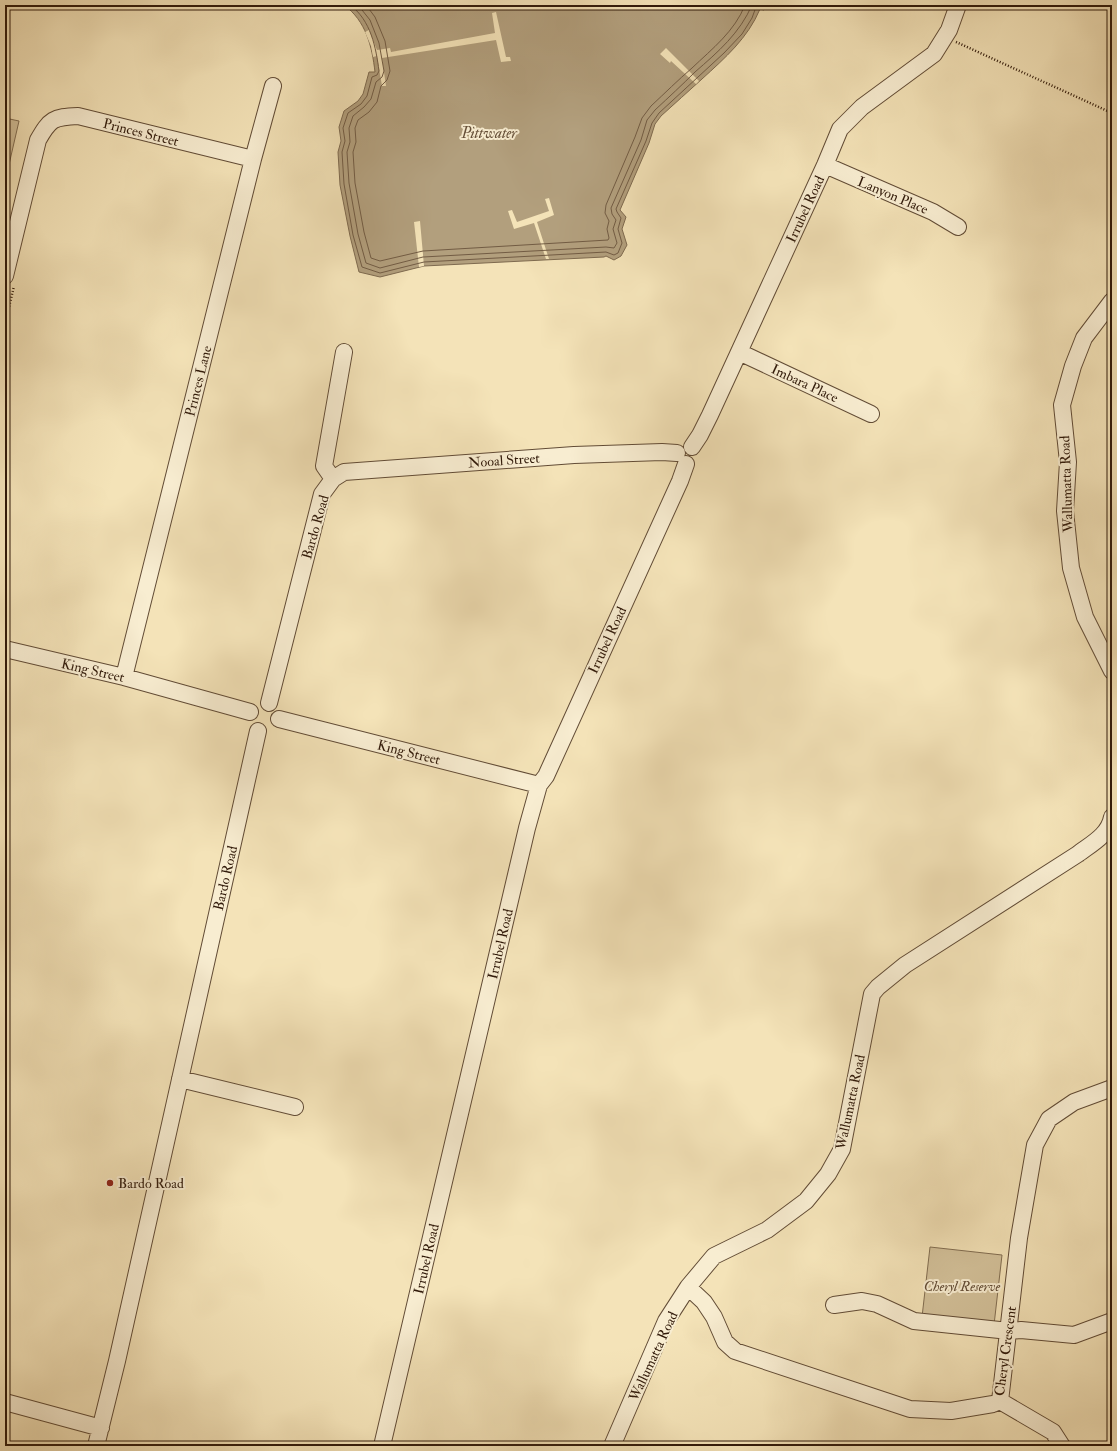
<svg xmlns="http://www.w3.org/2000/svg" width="1117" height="1451" font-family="'IM FELL Double Pica',serif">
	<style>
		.green { fill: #d3c19a; stroke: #826e52 }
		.water { fill: #b29f7d; stroke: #7e6a4f }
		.pier { fill: #f4e3b8 }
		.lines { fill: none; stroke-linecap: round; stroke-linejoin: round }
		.shore { stroke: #725c44; stroke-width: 1 }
		.minor-casing { stroke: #624c36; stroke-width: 18 }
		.path { stroke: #311a0a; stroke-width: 2.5; stroke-dasharray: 1 2; stroke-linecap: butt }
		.minor { stroke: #f8edd1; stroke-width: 16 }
		.poi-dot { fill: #8f2418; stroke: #f8edd1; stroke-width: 1.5 }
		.labels { text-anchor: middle; stroke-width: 4; stroke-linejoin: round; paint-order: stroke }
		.street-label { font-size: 14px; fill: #311a0a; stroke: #f8edd1 }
		.poi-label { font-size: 14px; fill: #311a0a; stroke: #f8edd1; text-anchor: start }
		.park-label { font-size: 14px; font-style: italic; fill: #624c35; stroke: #f8edd1 }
		.water-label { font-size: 15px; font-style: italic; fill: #654f38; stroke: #f8edd1 }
	</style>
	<rect width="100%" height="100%" fill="#f4e3b8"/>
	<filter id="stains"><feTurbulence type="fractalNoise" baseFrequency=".005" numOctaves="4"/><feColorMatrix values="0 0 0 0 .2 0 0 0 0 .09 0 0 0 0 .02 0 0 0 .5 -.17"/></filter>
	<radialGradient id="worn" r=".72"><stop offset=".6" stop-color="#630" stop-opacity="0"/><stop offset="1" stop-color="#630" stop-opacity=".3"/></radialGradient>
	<path class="green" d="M5 118 19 121 5 182Z
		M930 1247 1002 1255 994 1325 922 1317Z"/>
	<path class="water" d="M344 5H765L764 10 760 9C748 38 725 58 702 79 688 91 675 104 661 116L655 124 649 143 620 210 626 217 622 229 627 245 621 256 614 260 606 256 604 257 424 266 380 277 359 272 350 236 340 185 338 152 341 141 339 127 344 111 358 101 363 94 369 72H375C372 46 366 21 344 5Z"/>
	<path class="pier" d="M496 12 506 57H510L511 61 501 62 496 40 382 58 386 86H382L377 56 373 57 371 46 365 32 369 30 377 50 390 48 391 52 495 33 492 13Z
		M666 48 699 81 696 84 671 61 670 63 660 54Z
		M549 198 554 215 537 222 549 259H546L534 223 514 229 508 211 512 210 517 222 549 211 545 199Z
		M420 221 424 266 419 267 414 222Z"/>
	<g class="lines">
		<path class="shore" d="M350 5C371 20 376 48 379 71L377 75 372 77 367 96 361 104 348 113 343 128 345 141 342 152 344 184 353 235 362 267 380 273 424 262 606 252 614 255 618 253 622 243 618 229 621 218 617 212 616 209 646 141 652 123 659 113 724 53 742 34 752 18 756 7 760 5
			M358 5 370 20 379 43 384 71 382 77 376 82 371 99 364 107 353 116 349 128 350 142 347 152 349 183 358 234 366 263 380 268 423 257 606 247 614 248 617 243 613 229 616 220 612 214 611 208 641 140 647 120 655 110C669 97 682 85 695 72 718 52 740 33 752 5
			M366 5 375 17 385 41 390 71 387 80 381 86 377 102 369 112 358 120 355 128 356 142 353 152 355 183 364 232 371 258 380 261 423 251 608 240 609 238 607 229 609 221 605 213 606 205 635 137 642 118 651 106C665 93 678 80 692 68 712 49 735 31 745 5"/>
		<defs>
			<path id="minor" d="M825 165 933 212 958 227
				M5 276 38 140C50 119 53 117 78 116L253 159
				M1112 301 1084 338 1073 366 1062 405 1068 462 1065 511 1071 568 1085 617 1112 671
				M739 352 871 414
				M692 447 700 435 710 415 825 165 840 129 862 107 934 54 949 30 958 5
				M333 479 324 466 344 352
				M5 649 124 677 250 712
				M124 677 253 159 273 86
				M269 703 322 494 333 479 344 472 574 455 662 452 677 453
				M279 719 539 785
				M180 1079 295 1107
				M688 1287 704 1302 714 1317 725 1342 735 1351 910 1409 951 1411 993 1404 1000 1401 1019 1238 1035 1145 1049 1119 1074 1102 1112 1088
				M834 1305 862 1301 877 1304 914 1321 1009 1331 1021 1330 1074 1335 1112 1321
				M1000 1401 1053 1432 1062 1446
				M5 1402 101 1428
				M96 1446 117 1361 258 731
				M382 1446 527 828 539 785 546 776 551 765 680 481 686 464
				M612 1446 666 1321 688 1287 714 1256 767 1230 806 1201 828 1174 842 1149 872 994 878 987 905 965 1078 854C1091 844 1109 835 1112 817"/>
		</defs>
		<use href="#minor" class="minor-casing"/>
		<path class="path" d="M956 42 1112 113
			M5 324 14 286"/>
		<use href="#minor" class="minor"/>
	</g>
	<circle class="poi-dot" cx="110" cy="1183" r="4"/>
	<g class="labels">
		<g class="street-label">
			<text transform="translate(141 132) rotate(14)" y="5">Princes Street</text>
			<text transform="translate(893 195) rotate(23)" y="5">Lanyon Place</text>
			<text transform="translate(805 209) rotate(-65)" y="5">Irrubel Road</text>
			<text transform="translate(198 381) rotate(-76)" y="5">Princes Lane</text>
			<text transform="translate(805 383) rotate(25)" y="5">Imbara Place</text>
			<text transform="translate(504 460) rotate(-4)" y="5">Nooal Street</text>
			<text transform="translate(1066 484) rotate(-92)" y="5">Wallumatta Road</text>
			<text transform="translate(315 527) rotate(-74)" y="5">Bardo Road</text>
			<text transform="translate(607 640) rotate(-65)" y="5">Irrubel Road</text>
			<text transform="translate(93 670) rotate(13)" y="5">King Street</text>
			<text transform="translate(409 752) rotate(14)" y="5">King Street</text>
			<text transform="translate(225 878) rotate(-77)" y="5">Bardo Road</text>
			<text transform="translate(500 944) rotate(-77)" y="5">Irrubel Road</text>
			<text transform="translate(850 1102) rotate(-78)" y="5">Wallumatta Road</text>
			<text transform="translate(426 1259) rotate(-77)" y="5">Irrubel Road</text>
			<text transform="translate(1005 1351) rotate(-82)" y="5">Cheryl Crescent</text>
			<text transform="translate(653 1356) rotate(-65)" y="5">Wallumatta Road</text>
		</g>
		<g class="poi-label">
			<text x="118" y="1188">Bardo Road</text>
		</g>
		<g class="park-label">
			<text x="962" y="1291">Cheryl Reserve</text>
		</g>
		<g class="water-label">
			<text x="489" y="138">Pittwater</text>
		</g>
	</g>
	<rect width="1117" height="1451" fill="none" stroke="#f4e3b8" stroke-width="20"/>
	<rect x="6" y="6" width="1105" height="1439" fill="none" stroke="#311a0a" stroke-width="2"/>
	<rect x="10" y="10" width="1097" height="1431" fill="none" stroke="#311a0a"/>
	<rect width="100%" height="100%" filter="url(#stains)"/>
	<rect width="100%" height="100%" fill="url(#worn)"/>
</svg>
